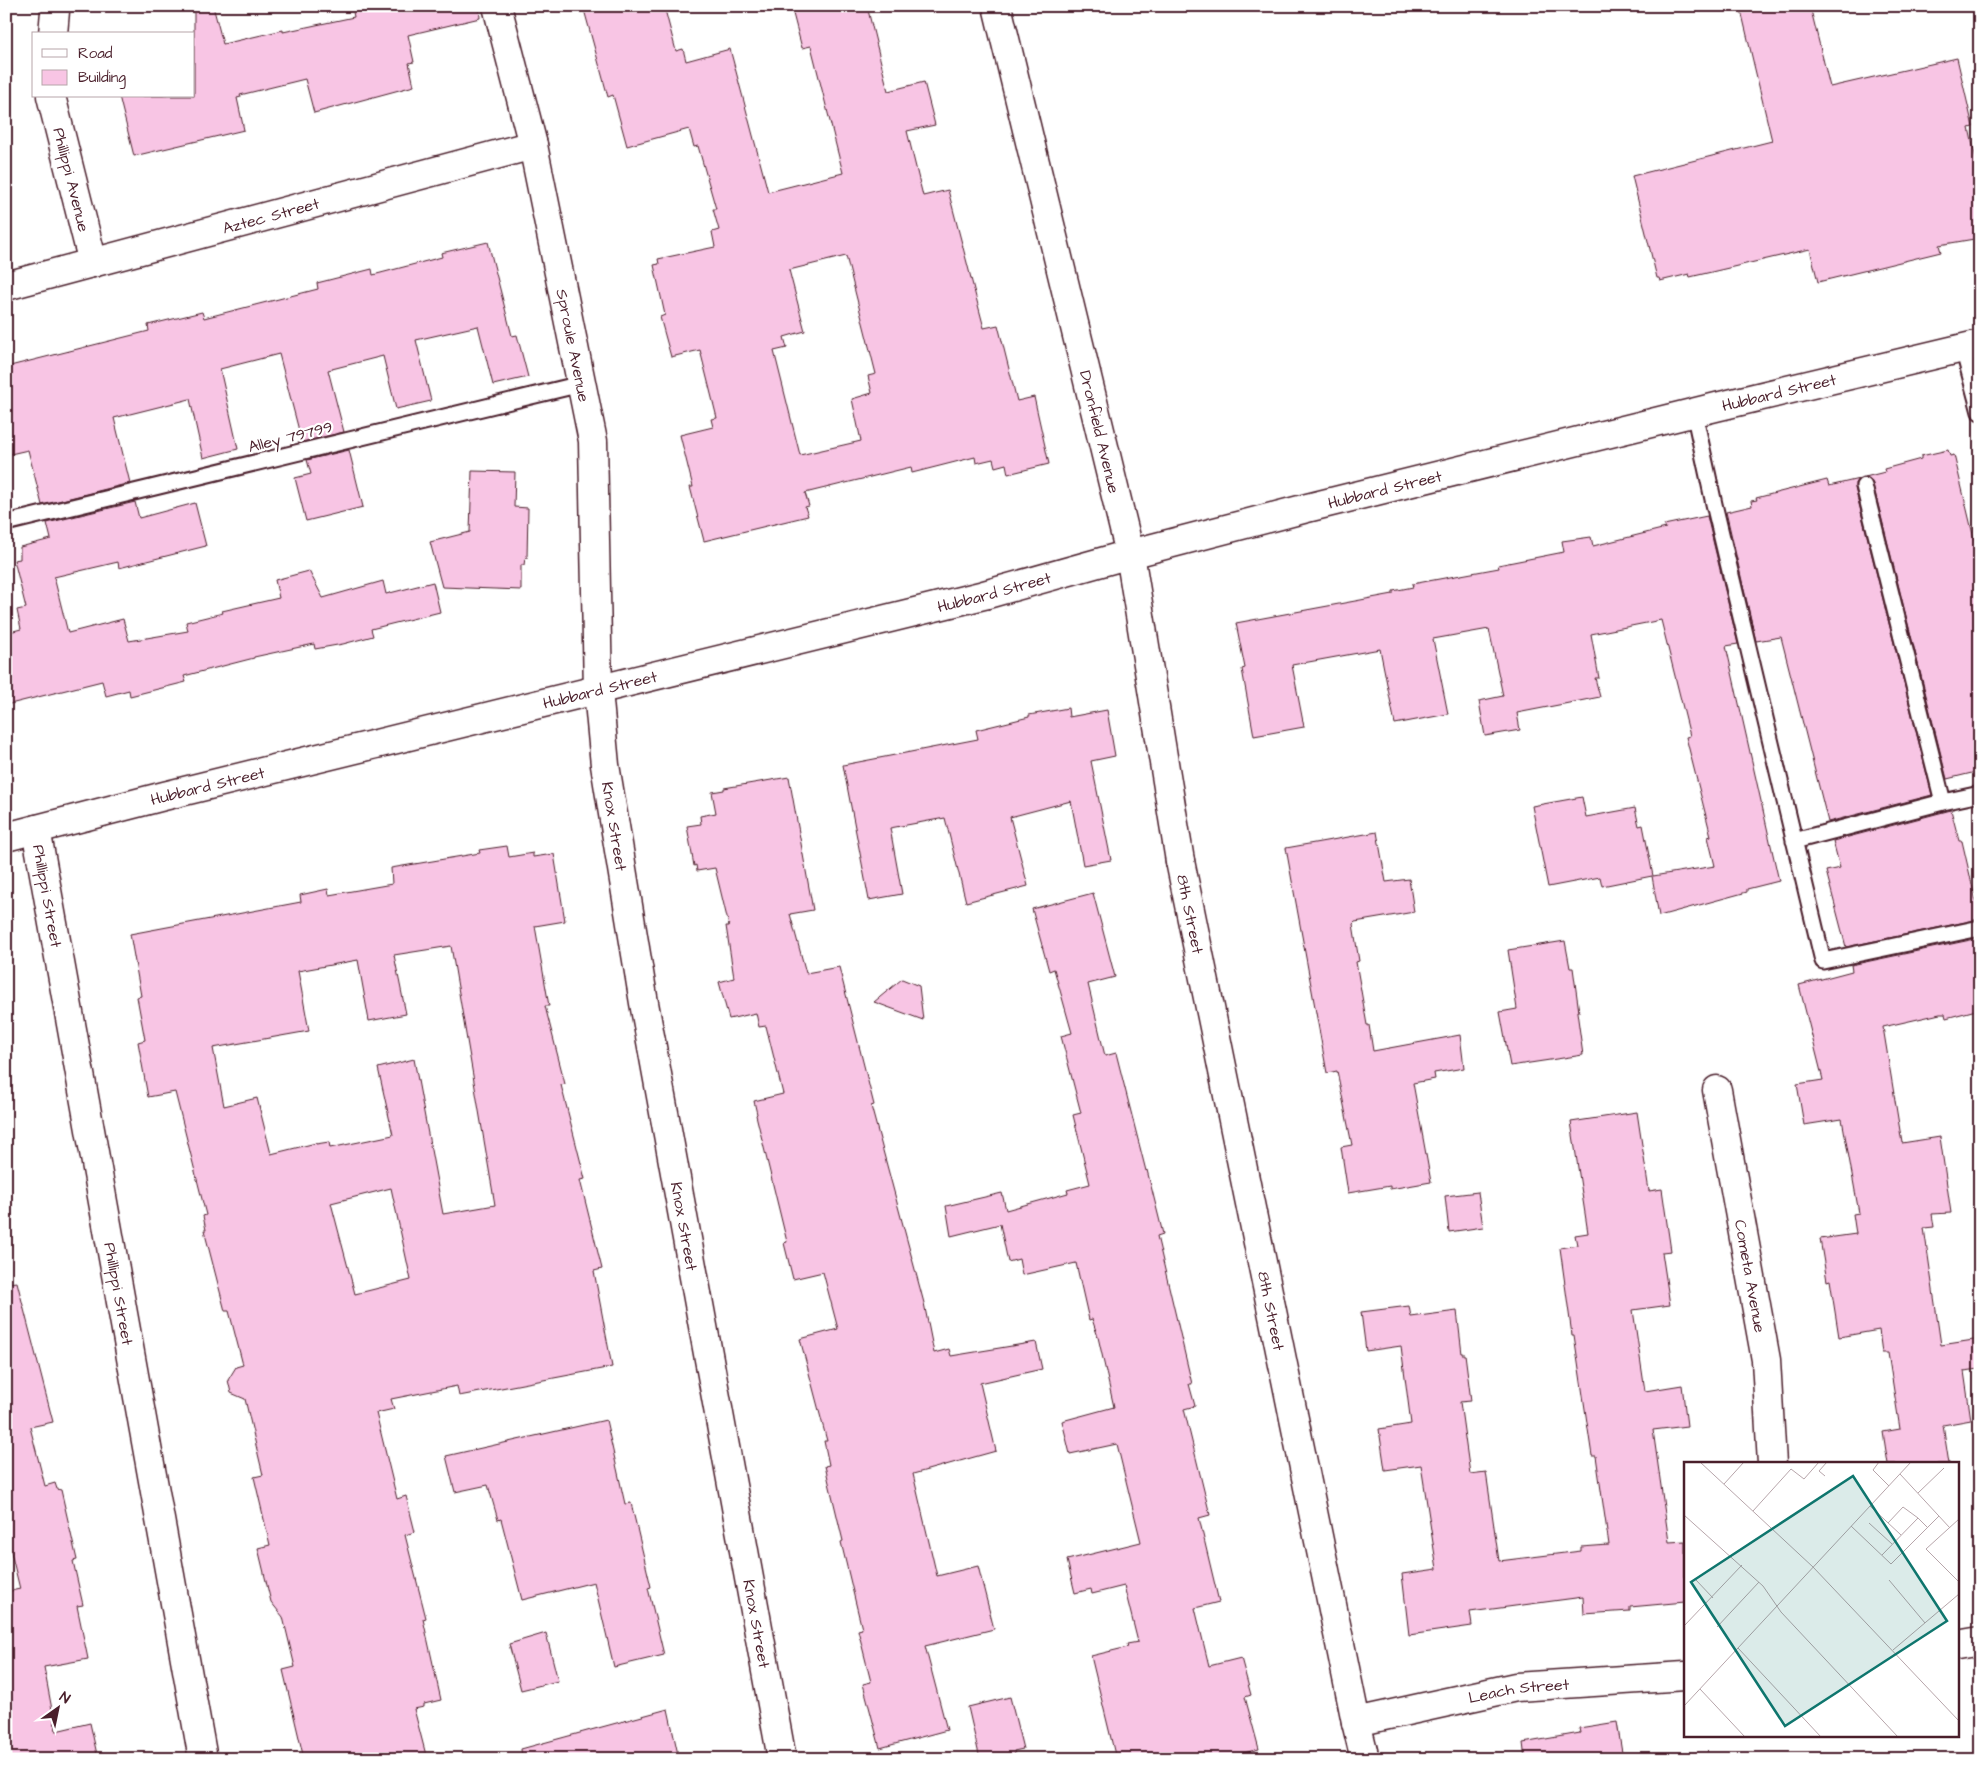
<svg xmlns="http://www.w3.org/2000/svg" width="1986" height="1765" font-family="'Architects Daughter',sans-serif">
	<style>
		.building { fill: #f8c5e4; stroke: #4a1f2b; fill-rule: evenodd }
		.lines { fill: none; stroke-linecap: round; stroke-linejoin: round }
		.service-casing { stroke: #4a1f2b; stroke-width: 19 }
		.minor-casing { stroke: #4a1f2b; stroke-width: 31 }
		.tertiary-casing { stroke: #4a1f2b; stroke-width: 31 }
		.secondary-casing { stroke: #4a1f2b; stroke-width: 31 }
		.service { stroke: #fff; stroke-width: 15 }
		.minor { stroke: #fff; stroke-width: 28 }
		.tertiary { stroke: #fff; stroke-width: 28 }
		.secondary { stroke: #fff; stroke-width: 28 }
		.labels { text-anchor: middle; stroke-width: 4.5; stroke-linejoin: round; paint-order: stroke }
		.street-label { font-size: 16px; fill: #4a1f2b; stroke: #fff }
		.inset-road { fill: none; stroke: #b7a5aa; stroke-width: 1 }
		.view { fill: #0f766e; fill-opacity: 0.15; stroke: #0f766e; stroke-width: 2.5 }
		.inset-edge { fill: none; stroke: #4a1f2b; stroke-width: 2.5 }
	</style>
	<rect width="100%" height="100%" fill="#fff"/>
	<filter id="ink" filterUnits="userSpaceOnUse"><feTurbulence type="fractalNoise" baseFrequency=".02" numOctaves="2"/><feDisplacementMap in="SourceGraphic" scale="10" xChannelSelector="R" yChannelSelector="G"/><feConvolveMatrix kernelMatrix="1 2 1 2 8 2 1 2 1" color-interpolation-filters="sRGB"/></filter>
	<g filter="url(#ink)">
		<path class="building" d="M194 6H213L223 44 283 30V32L354 17 352 6H479L480 18 408 35 414 62 409 63 414 86 314 113 305 79 240 95 241 97 237 98 244 130 134 156 119 96H194Z
			M583 6H664L676 51 683 49 686 61 730 49 768 192 843 173 811 46 802 48 791 6H867L888 91 924 82 935 125 907 131 923 196 948 190 984 328 998 325 1017 401 1034 397 1049 464 1008 474 1006 464 995 467 993 459 976 463 975 457 912 473 911 467 805 493 809 506 805 507 808 516 704 541 690 487H693L680 435 713 427 711 419 717 418 700 350 671 357 660 317 665 315 654 265 659 264 658 259 715 247 712 232 719 230 713 209H716L698 146 694 147 689 129 627 146 613 95 608 97ZM846 256 876 374 868 376 872 393 852 399 861 441 800 455 774 351 787 348 784 337 805 331 789 270Z
			M1740 6H1810L1830 87 1957 58 1973 127 1969 128 1980 177V238L1939 245 1941 252 1818 282 1810 249 1690 277 1689 274 1660 281 1659 278H1657L1632 176 1772 141Z
			M488 242 512 336 517 335 528 377 493 385 478 326 416 340 431 401 396 409 383 356 328 370 344 432 302 442 279 354 220 369 238 449 203 458 190 399 114 418 130 483 42 505 28 450 6 455V367L149 331 148 325 202 312 204 318 318 289 317 283 372 269 373 275 442 257 441 253Z
			M349 450 363 507 306 521 295 478 311 474 307 460Z
			M1948 450 1950 456 1954 455 1980 564V771L1947 779 1873 484 1870 479 1865 477 1885 472 1884 469 1921 459V456Z
			M472 471 515 472 514 507 528 508 527 558H525L524 565H521V590L442 587 430 542 470 532Z
			M1859 479 1855 483V488L1932 795 1828 822 1781 637 1756 641 1726 512 1752 506 1751 501 1757 500 1756 498 1827 480 1829 486Z
			M135 502 139 518 195 503 206 546 119 568 118 562 54 577 68 633 123 619 129 641 188 631 186 622 223 613 222 611 279 598 275 580 309 571 323 598 383 581 386 594 433 582 440 612 371 629 373 636 343 644 315 649 314 644 254 657V658L184 676 186 682 130 696 129 690 106 696 102 681 6 705V633L21 629 17 610 26 608 14 560 20 559V547L51 539 47 523Z
			M1707 516 1738 644 1726 646 1779 881 1747 889V892L1659 916 1652 876 1602 886 1600 877 1548 887 1532 806 1582 797 1586 817 1635 808 1639 826 1643 825 1653 876 1715 866 1708 837 1711 836 1686 737 1690 736 1661 620 1591 634 1599 678H1595L1600 697 1517 713 1520 730 1485 736 1479 701 1503 696 1489 629 1433 639 1448 714 1395 724 1380 649 1292 665 1304 727 1254 736 1242 669 1245 668 1236 623 1393 594V591L1413 587 1412 584 1499 568 1498 565 1564 552 1562 541 1591 537 1593 546 1666 528 1664 525Z
			M1068 708 1069 717 1107 710 1115 756 1091 761 1111 860 1083 865 1071 801 1010 817 1028 886 966 902 945 818 890 828 902 894 869 900 843 765 978 739 976 730 1029 717V715Z
			M789 777 813 910 790 914 806 973 839 967 874 1105 871 1106 924 1303 934 1353 949 1349 951 1356 1036 1342 1042 1369 980 1383 996 1451 913 1474 937 1576 978 1566 994 1629 925 1646 947 1730 880 1748 863 1684 871 1682 858 1630 862 1629 841 1542 843 1541 825 1466 829 1465 824 1441H827L800 1339 838 1329 823 1272 793 1279 784 1243 787 1242 756 1115 757 1114 754 1101 783 1094 766 1026 759 1027 756 1013 729 1019 719 982 734 978 726 926H729L715 868 697 871 696 865 694 866 687 826 701 824 700 816 716 813 712 792 724 790V788Z
			M1951 810 1959 841H1962L1980 919 1846 947 1826 871 1840 868 1833 841Z
			M1377 832 1386 882 1409 879 1414 912 1355 922 1353 924 1359 961 1356 962 1367 1025H1369L1373 1051 1460 1035 1464 1068 1434 1073 1435 1079 1413 1083 1431 1182 1390 1189V1186L1348 1193 1341 1147 1352 1145 1337 1071 1327 1073 1286 848Z
			M507 846 509 857 533 853V857L554 854 565 921 535 926 549 1006H545L565 1084 561 1085 585 1179 580 1180 602 1269 594 1271 612 1367 459 1396 457 1386 391 1399 394 1409 376 1413 397 1499 406 1496 415 1532 405 1535 426 1618 423 1619 441 1700 424 1704V1707L414 1709 427 1759H304L283 1670 295 1667 283 1617 271 1602 258 1548 270 1545 254 1477 263 1475 245 1399 231 1393 228 1380 236 1367 243 1365 229 1311H225L204 1230H206L203 1216 206 1215 175 1092 148 1097 138 1042 145 1040 137 997 141 996 130 934 301 902 300 895 328 889 329 895 392 884 391 868 480 853 479 850ZM451 946 495 1205 443 1214 414 1059 378 1068 393 1135 330 1148 329 1142 316 1144V1143L271 1154 257 1098 224 1106 213 1048 309 1031 298 971 358 960 369 1021 406 1014 394 955ZM391 1188 411 1280 355 1294 331 1203Z
			M1093 893 1115 977 1088 984 1105 1056 1116 1053 1146 1171 1147 1170 1163 1234 1157 1236 1192 1384H1189L1195 1406 1184 1409 1210 1515 1199 1518 1219 1602 1195 1608 1209 1666 1241 1658 1251 1695 1245 1697 1259 1749 1221 1759H1116L1091 1656 1128 1647 1127 1644 1138 1642 1124 1586 1092 1594 1091 1589 1075 1593 1067 1560 1141 1542 1117 1444 1070 1454 1062 1421 1114 1407 1098 1337 1092 1319 1089 1320 1076 1263 1022 1275 1019 1259 1008 1262 1000 1224 951 1236 946 1206 1002 1193 1006 1210 1068 1193 1067 1190 1090 1184 1073 1115 1081 1113 1061 1036 1072 1033 1054 969 1049 971 1032 909Z
			M1980 938V1009L1946 1018 1945 1014H1940L1883 1027 1902 1143 1940 1137 1951 1213 1932 1214 1934 1227 1924 1228 1941 1345 1980 1339V1369L1964 1371 1971 1420 1943 1425 1949 1464H1888L1883 1432 1900 1429 1888 1353H1882L1879 1330 1839 1337 1830 1280 1827 1281 1820 1239 1856 1234 1853 1214 1859 1213 1842 1119 1804 1125 1797 1084 1823 1080 1799 985 1852 971 1851 965Z
			M1565 941 1570 968H1573L1579 1012H1577L1583 1055 1510 1066 1500 1012 1517 1009 1508 950Z
			M902 979 919 986 923 1020 874 1002Z
			M1637 1112 1649 1191 1662 1189 1671 1251 1662 1252 1670 1305 1633 1310 1645 1391 1682 1385 1687 1426 1653 1430 1669 1542 1685 1541V1602L1630 1607V1611L1584 1614 1583 1597 1470 1612 1472 1626 1409 1635 1402 1574 1437 1569 1421 1465 1385 1470 1379 1429 1411 1424 1401 1346 1366 1351 1361 1312 1409 1306 1411 1317 1457 1311 1462 1354H1465L1471 1401 1460 1402 1470 1474 1486 1472 1499 1561 1581 1551V1547L1609 1545 1596 1456H1592L1574 1335H1572L1560 1248 1577 1245 1575 1235 1588 1233 1571 1122Z
			M1478 1192 1483 1227 1449 1232 1445 1196Z
			M17 1282 53 1422 30 1427 45 1486 55 1483 57 1489 61 1490 77 1560 73 1561 83 1605 77 1606 88 1659 44 1667 56 1731 90 1723 98 1759H6V1592L20 1589 6 1532V1283Z
			M606 1420 625 1504 631 1503 651 1587 648 1588 664 1655 614 1667 594 1582 522 1600 501 1519 498 1520 488 1485 455 1492 446 1456Z
			M546 1633 558 1681 521 1690 509 1644Z
			M1010 1697 1023 1749 1014 1751 1016 1759H980L968 1707Z
			M668 1709 679 1759H522L521 1749Z
			M1617 1722 1623 1759H1525L1523 1743 1580 1733 1579 1728Z"/>
		<g class="lines">
			<defs>
				<path id="service" d="M1963 348 1980 412
					M1694 412 1714 504 1823 961 1980 928
					M1864 486 1943 802
					M6 523 581 384
					M1794 841 1943 802 1980 794"/>
				<g id="minor">
					<path id="s1" d="M497 6 533 145 593 441 598 691 605 765 644 1003 782 1759"/>
					<path id="s2" d="M997 6 1130 554 1180 861"/>
					<path d="M53 34 55 11"/>
					<path id="s3" d="M51 96 93 263"/>
					<path id="s4" d="M6 286 533 145"/>
					<path id="s5" d="M36 829 203 1759"/>
					<path id="s6" d="M1717 1090 1766 1360 1772 1464"/>
					<path d="M1957 1645 1980 1641"/>
					<path id="s7" d="M1356 1722 1516 1687 1685 1676"/>
				</g>
				<g id="tertiary">
					<path id="s8" d="M1180 861 1356 1722 1365 1759"/>
				</g>
				<g id="secondary">
					<path id="s9" d="M6 837 164 796 984 595 1130 554 1307 508 1716 407 1980 344"/>
				</g>
			</defs>
			<use href="#service" class="service-casing"/>
			<use href="#minor" class="minor-casing"/>
			<use href="#tertiary" class="tertiary-casing"/>
			<use href="#secondary" class="secondary-casing"/>
			<use href="#service" class="service"/>
			<use href="#minor" class="minor"/>
			<use href="#tertiary" class="tertiary"/>
			<use href="#secondary" class="secondary"/>
		</g>
	</g>
	<g class="labels">
		<g class="street-label">
			<text dy="6" stroke="none"><textPath href="#s3" startOffset="86">Phillippi Avenue</textPath></text>
			<text dy="6" stroke="none"><textPath href="#s4" startOffset="274">Aztec Street</textPath></text>
			<text dy="6" stroke="none"><textPath href="#s1" startOffset="348">Sproule Avenue</textPath></text>
			<text dy="6" stroke="none"><textPath href="#s9" startOffset="1828">Hubbard Street</textPath></text>
			<text dy="6" stroke="none"><textPath href="#s2" startOffset="438">Dronfield Avenue</textPath></text>
			<text transform="translate(290 436) rotate(-14)" y="6">Alley 79799</text>
			<text dy="6" stroke="none"><textPath href="#s9" startOffset="1422">Hubbard Street</textPath></text>
			<text dy="6" stroke="none"><textPath href="#s9" startOffset="1018">Hubbard Street</textPath></text>
			<text dy="6" stroke="none"><textPath href="#s9" startOffset="612">Hubbard Street</textPath></text>
			<text dy="6" stroke="none"><textPath href="#s9" startOffset="208">Hubbard Street</textPath></text>
			<text dy="6" stroke="none"><textPath href="#s1" startOffset="832">Knox Street</textPath></text>
			<text dy="6" stroke="none"><textPath href="#s5" startOffset="68">Phillippi Street</textPath></text>
			<text dy="6" stroke="none"><textPath href="#s8" startOffset="54">8th Street</textPath></text>
			<text dy="6" stroke="none"><textPath href="#s1" startOffset="1238">Knox Street</textPath></text>
			<text dy="6" stroke="none"><textPath href="#s6" startOffset="189">Cometa Avenue</textPath></text>
			<text dy="6" stroke="none"><textPath href="#s5" startOffset="472">Phillippi Street</textPath></text>
			<text dy="6" stroke="none"><textPath href="#s8" startOffset="459">8th Street</textPath></text>
			<text dy="6" stroke="none"><textPath href="#s1" startOffset="1642">Knox Street</textPath></text>
			<text dy="6" stroke="none"><textPath href="#s7" startOffset="166">Leach Street</textPath></text>
		</g>
	</g>
	<g transform="translate(1684 1462)">
		<rect width="275" height="275" fill="#fff"/>
		<path class="inset-road" d="M16 0 129 105 275 259M195 0 189 8 205 24M216 12 266 66M141 14 135 9 143 0M40 22 60 0M234 31 260 6M186 44 217 73M69 49 107 7 120 17 135 0M0 53 79 124 97 150 214 275M275 57 242 87 275 120M185 61 208 82M204 61 219 45 234 56M167 64 207 102 255 54M198 93 234 56 243 65M12 118 29 136M205 118 241 161M0 164 58 103M33 165 75 120M54 186 137 275M209 188 275 132M16 227 61 275M0 244 227 0"/>
		<path class="view" d="M169 14 263 159 101 264 7 120Z"/>
		<rect width="275" height="275" class="inset-edge"/>
	</g>
	<rect width="1986" height="1765" fill="none" stroke="#fff" stroke-width="25"/>
	<rect x="12" y="12" width="1961" height="1740" fill="none" stroke="#4a1f2b" stroke-width="2" filter="url(#ink)"/>
	<rect x="32" y="32" width="162" height="65" fill="#ffffff" stroke="#b7a5aa"/>
	<rect x="42" y="49" width="25" height="8" fill="#ffffff" stroke="#b7a5aa"/>
	<text x="78" y="58" font-size="15" fill="#4a1f2b">Road</text>
	<rect x="42" y="70" width="25" height="15" fill="#f8c5e4" stroke="#b7a5aa"/>
	<text x="78" y="82" font-size="15" fill="#4a1f2b">Building</text>
	<g transform="translate(58 1708) rotate(33)" stroke="#ffffff" stroke-width="4" paint-order="stroke">
	<path d="M0-4L9 19L0 12L-9 19Z" fill="#4a1f2b"/>
	<text y="-8" font-size="14" font-weight="bold" text-anchor="middle" fill="#4a1f2b">N</text>
	</g>
</svg>
